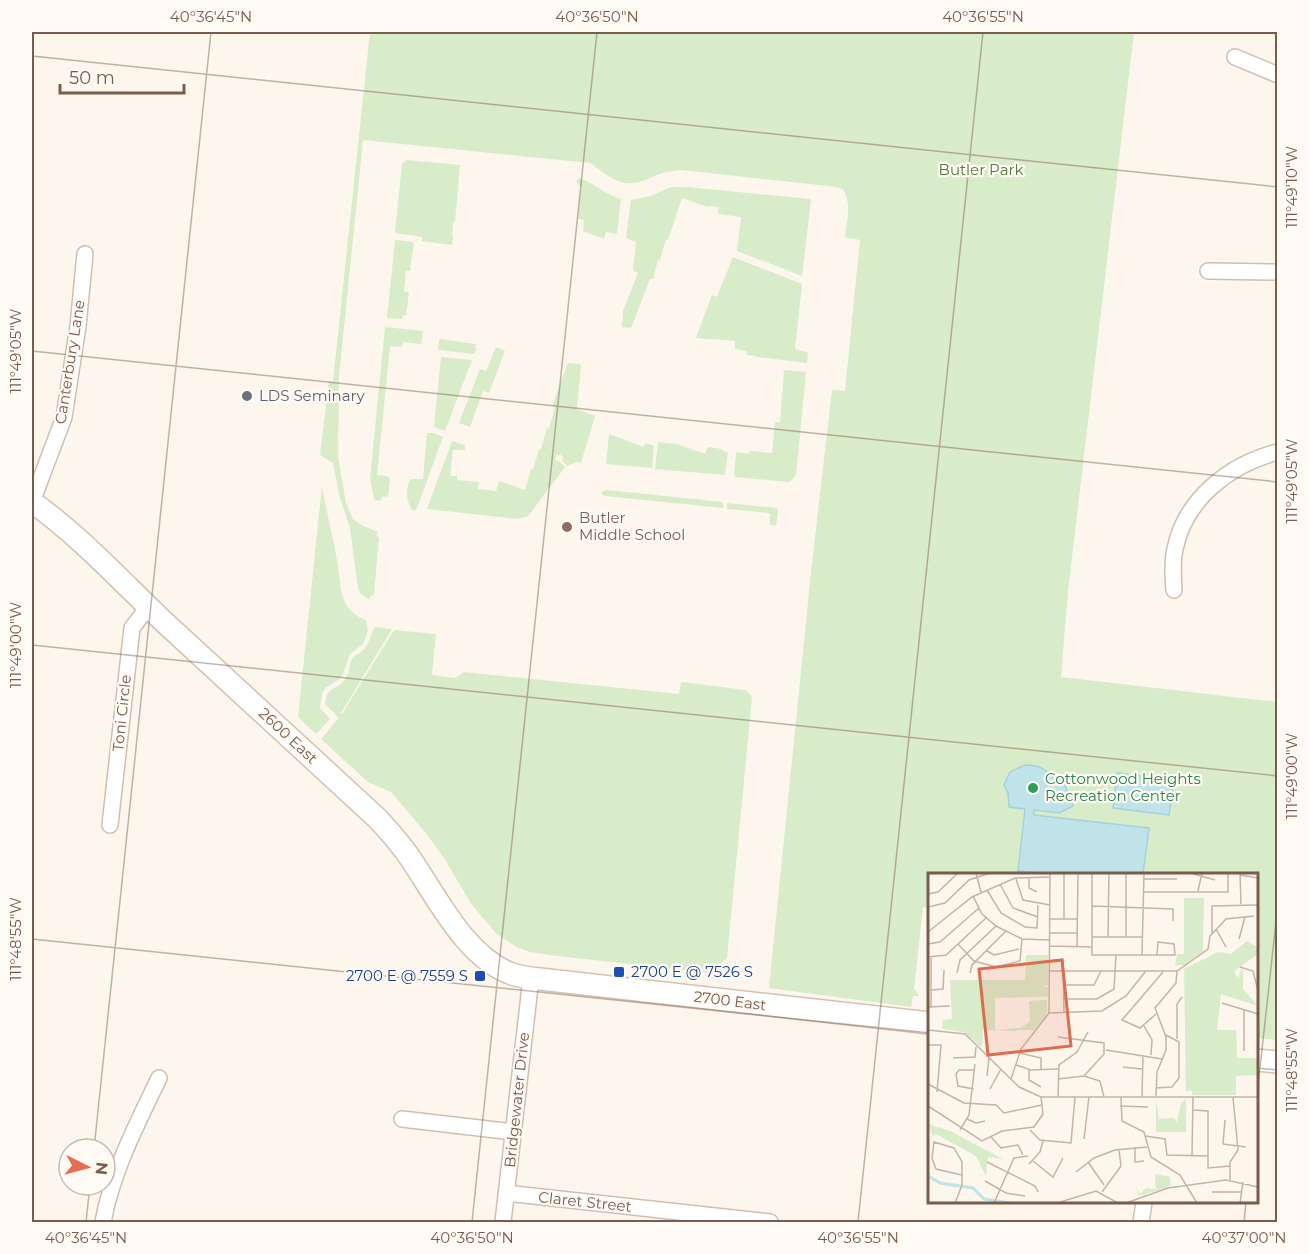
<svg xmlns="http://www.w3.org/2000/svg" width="1309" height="1254" font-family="Montserrat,sans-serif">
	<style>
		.green { fill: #d8ecc9 }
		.water { fill: #bfe3e8; stroke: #a5d3da; stroke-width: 1.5 }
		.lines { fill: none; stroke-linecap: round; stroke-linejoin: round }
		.street-casing { stroke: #d1beb0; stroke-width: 18 }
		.secondary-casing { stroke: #d6c0b0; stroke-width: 24 }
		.street { stroke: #fff; stroke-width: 15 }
		.secondary { stroke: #fff; stroke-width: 21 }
		.ticks { fill: none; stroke: #7a5c4d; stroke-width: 1.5; stroke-opacity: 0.45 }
		.worship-dot { fill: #6b7280; stroke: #fffaf3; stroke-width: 2 }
		.education-dot { fill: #8d6e63; stroke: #fffaf3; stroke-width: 2 }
		.leisure-dot { fill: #2e9e5b; stroke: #fffaf3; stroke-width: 2 }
		.transit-dot { fill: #1a4fb4; stroke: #fffaf3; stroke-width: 2 }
		.labels { text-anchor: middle; stroke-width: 4.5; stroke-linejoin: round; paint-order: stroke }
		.park-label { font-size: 15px; fill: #537a41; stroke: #fffaf3 }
		.street-label { font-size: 15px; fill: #7a5c4d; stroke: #fffaf3 }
		.worship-label { font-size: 15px; fill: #5b616d; stroke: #fffaf3; text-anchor: start }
		.education-label { font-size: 15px; fill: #785e54; stroke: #fffaf3; text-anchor: start }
		.leisure-label { font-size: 15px; fill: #27864d; stroke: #fffaf3; text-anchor: start }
		.transit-label { font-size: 15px; fill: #164399; stroke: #fffaf3; text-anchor: start }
		.inset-river { fill: none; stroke: #bfe3e8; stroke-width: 3 }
		.inset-road { fill: none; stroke: #c5b3a7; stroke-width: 1.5 }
		.view { fill: #dc6d51; fill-opacity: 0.15; stroke: #dc6d51; stroke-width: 3 }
		.inset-edge { fill: none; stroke: #7a5c4d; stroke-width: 3 }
		.neatline { fill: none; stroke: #7a5c4d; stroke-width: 2 }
		.ticks-label { font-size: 15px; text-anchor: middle; fill: #7a5c4d }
	</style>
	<rect width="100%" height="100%" fill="#fdf6ec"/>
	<path class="green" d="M370 32H1134L1068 591 1061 677 1277 702V1040L1257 1038 1256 874H930L929 908 923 907 914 989 919 996H913L911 1007 769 988 812 563 832 390 845 391 860 240 845 237C847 220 852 204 843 189L837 187 681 170C675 171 668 171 662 173 647 179 635 187 618 181 607 177 599 169 590 163L363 140 339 377 338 457 346 503 353 519 363 526 378 532 376 535 379 538 374 594 370 597V600L361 594 358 588 350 528 340 498 333 463 320 455 329 381H333Z
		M407 160 460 165 455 222H453L452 236H453L452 245 422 241V237L395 233 402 164Z
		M579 178C594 182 605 195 621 199L617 234 606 232 604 239 583 231 584 220 578 219 581 187 576 181Z
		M671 187H686L811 199 802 276 737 251 741 217 718 214 719 207 709 206 708 207 682 198 668 240 666 239 660 260H658L653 279H650L631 328 622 327 623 311 638 273 633 270 636 242 626 238 631 200 651 196Z
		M395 240 414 242 410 271H406L404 292H409L406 316 403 315 402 319 387 318Z
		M733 257 802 284 795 349 807 352 808 354 807 363 757 357V356L747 355V351L735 349V341L696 338 712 295 717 297Z
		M385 327 423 331 421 344 404 342 401 347 390 346 377 475 387 476 390 480 388 497 383 496 381 500 377 501 374 499 370 479Z
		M439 339 476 344 475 349H477L474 354 438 350Z
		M496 347 505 351 489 393 483 391 470 427 459 423 480 369 486 371Z
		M441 357 472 360 445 431 434 427Z
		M568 363 581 364 577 409 595 416 581 463 576 462 567 466 562 460 563 457 561 455H556L555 460 560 462 565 467 529 515 526 517 517 519 427 509 452 441 465 445V450H453L450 476H457V480L479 482 478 489 496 491 499 481 525 490 531 469H533L539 449H541L547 428 549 429 555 407 552 406Z
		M784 370 806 372 796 475 790 482 735 477 734 474 736 452 749 454V451L772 453 775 422H780Z
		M427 433H433L443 437 417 508 413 511C406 503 405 487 411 479H423Z
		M609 434 643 447 646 443 654 446 652 468 606 464Z
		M658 442 677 444 705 454 708 447 722 449 723 451 728 452 725 475 655 469Z
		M322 486C326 511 333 535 337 561 340 574 339 590 345 602 349 611 357 617 366 620L368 630 363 644 350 654 343 674 340 679 325 688 322 694 320 708 330 719 316 734 298 717Z
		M606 490 723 502V508L605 496 602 494V492Z
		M727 503 776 508 778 510 776 526 770 525V513L727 509Z
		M375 627 392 629 341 713 342 714 394 630 436 634 432 675 455 678 464 672 679 694 681 682 746 690 752 697 727 958 709 973 549 955 530 952 517 947 508 942 495 932 472 905 444 858 426 833 391 792 368 782 321 739 339 718 325 704C327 685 337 691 345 679 349 674 349 667 351 661 354 654 361 654 365 648 370 642 371 633 375 627Z"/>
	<path class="water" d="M1025 765C1040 765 1047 769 1056 782L1062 778 1073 806 1059 813 1034 810V815L1149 828 1143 874H1049L1018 871 1025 809 1009 807 1008 793 1004 785 1010 772Z
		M1117 773 1174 780 1169 815 1113 808Z"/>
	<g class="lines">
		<defs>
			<path id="street" d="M1235 57 1278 75
				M1208 271 1278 272
				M32 502 64 417 78 326 85 254
				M1174 590C1173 576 1172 562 1175 549 1185 499 1230 464 1278 452
				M110 825 132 628 148 607
				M402 1119 513 1132
				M506 1193 770 1222
				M103 1222C112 1172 137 1124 159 1078
				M503 1222 531 978
				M1141 1222 1144 1202"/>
			<path id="secondary" d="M32 502C80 536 120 580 163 621 235 688 307 753 378 819 389 831 399 842 408 855 435 893 465 958 512 974 518 976 524 977 531 978L930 1023
				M1256 1060 1278 1062"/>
		</defs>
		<use href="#street" class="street-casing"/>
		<use href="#secondary" class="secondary-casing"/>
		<use href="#street" class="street"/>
		<use href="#secondary" class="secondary"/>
	</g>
	<path class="ticks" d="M32 56 1278 187M32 351 1278 482M32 645 1278 776M32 939 930 1033M1256 1068 1278 1070M1256 1104 1278 904M94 1149 211 32M86 1222 90 1185M472 1222 597 32M858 1222 983 32M1244 1222 1246 1202"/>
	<circle class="worship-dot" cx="247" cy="396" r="6"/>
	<circle class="education-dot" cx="567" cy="527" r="6"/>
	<circle class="leisure-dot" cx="1033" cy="788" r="6"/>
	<g class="transit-dot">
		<rect x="613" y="966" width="12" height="12" rx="3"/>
		<rect x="474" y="970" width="12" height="12" rx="3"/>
	</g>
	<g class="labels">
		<g class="park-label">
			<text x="981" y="175">Butler Park</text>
		</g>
		<g class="street-label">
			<text transform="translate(70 362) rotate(-81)" y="5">Canterbury Lane</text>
			<text transform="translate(122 713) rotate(-84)" y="5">Toni Circle</text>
			<text transform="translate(288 736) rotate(43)" y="5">2600 East</text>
			<text transform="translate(730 1001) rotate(7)" y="5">2700 East</text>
			<text transform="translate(517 1100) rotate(-84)" y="5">Bridgewater Drive</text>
			<text transform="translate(585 1202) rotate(6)" y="5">Claret Street</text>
		</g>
		<g class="worship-label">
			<text x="259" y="401">LDS Seminary</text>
		</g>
		<g class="education-label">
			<text x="579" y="523">Butler<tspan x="579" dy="17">Middle School</tspan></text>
		</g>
		<g class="leisure-label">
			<text x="1045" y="784">Cottonwood Heights<tspan x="1045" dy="17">Recreation Center</tspan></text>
		</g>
		<g class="transit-label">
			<text x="631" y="977">2700 E @ 7526 S</text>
			<text x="468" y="981" text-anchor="end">2700 E @ 7559 S</text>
		</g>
	</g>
	<g transform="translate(928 873)">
		<rect width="330" height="330" fill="#fdf6ec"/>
		<path d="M256 25H276L275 78 256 92H247L249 81H256ZM319 68 330 75V81L306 98 310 105 315 93V116L330 133 293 121 289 157H308L309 185H330V202L308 203V222H264V218H258L256 96 290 79 303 81ZM98 82H120V112L114 114H120V124L67 125V157L97 154 88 158 55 157 54 175 36 159 14 156 15 147 24 146 22 107H97ZM101 128 119 127V142L106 157H90L102 148ZM228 226 231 246 246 245 249 249 253 230 258 226V259H228ZM0 251 22 258 75 286 60 284 58 303 48 283 8 261 5 264ZM227 301 242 304 243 313 211 323 208 314 212 321 218 315 228 316Z" fill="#d8ecc9"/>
		<path class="inset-river" d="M0 303 12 310 45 315 56 326 82 330"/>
		<path class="inset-road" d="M48 0 53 19M164 0V82H247L246 71 230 69 229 82M262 0 287 7M312 0 313 31M312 2 330 5M101 4V15L109 19M88 6 95 27 122 32M216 6H249M72 11 85 35 110 44M59 17 73 40 97 54 109 55 110 32M270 18 274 0M216 19H300V0M0 21 10 19 30 0M45 23 54 41 68 53 94 66 122 67M164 33 245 36V48M0 34 17 30 41 7 62 0M122 46H149M136 46V0M288 56 298 74M0 59 44 24 87 5 122 4M122 60H149M284 61V33L329 32M164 64H214M180 64 181 0M198 64V0M311 66 317 44M0 71 12 69 51 35M30 71 46 88 68 94 92 88 94 66M122 73 164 74M149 74 150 0M59 78 66 82 91 76M214 82 216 0M0 84 18 82 58 45M135 87 136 140M312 94 325 98 330 118M121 98H249L280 76 282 63 298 46 326 43M29 100 32 87 68 53M42 100 44 92 78 58M136 112H166L173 98M3 117 15 116 16 97M136 126H169L186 116 188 82M294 130 330 141M0 134 22 133M3 134V84M121 140 122 0M121 140 174 138 198 123 217 99M228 141 212 155 194 147 235 99M216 153 224 167 223 182M0 157 37 161 91 214 113 224H330M130 164 176 170V181L156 203M249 166V131L254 124M0 172H13L9 219M178 177 234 186M316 178V137M92 180 113 185V196M25 185 47 184 48 174M88 192 103 197 130 196M195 194 214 196M101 197V207L113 214M59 203 61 184M83 206 93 176 121 140M130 206 156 203 172 208 176 224M0 211 36 230 68 232 76 240 114 232M228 215 244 214 251 205V169L238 162M46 216 30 213 28 201 31 197H47M62 216 73 196M228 223 229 199 238 177V164L227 135 248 110 249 98M130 224 131 192 149 179 160 159M193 224 194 248 216 259 223 284 252 302 269 330M214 224 215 182M0 233 54 268 74 258 106 254 115 241 113 224M192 233 220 234M265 237 280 238V295L302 293M39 246 48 250 57 248M32 257 41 242 47 191M102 257 112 267 143 270 147 224M218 263 237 266 239 282 280 283M63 264 73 275 90 272 95 282M156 266 161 224M295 271 297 247M295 271 318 274M207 274V289L216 288M264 283 265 224M105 288 125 304 135 285M59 289 107 313 110 319M160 289 176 312M101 291 112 279 115 268M148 299 166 285 187 277 219 274M302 307V289L310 277 305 224M57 308 78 320 97 323M174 319 193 293 191 277M284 319H313M27 330 34 312V289L26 275 6 269 4 285 8 296 34 302M66 330 86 285 100 283M129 330 168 318 190 330M198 330 240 315 298 307 330 314M312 330 315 309"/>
		<path class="view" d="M134 87 143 173 60 182 51 96Z"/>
		<rect width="330" height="330" class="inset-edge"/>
	</g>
	<rect width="1309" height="1254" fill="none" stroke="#fffaf3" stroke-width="66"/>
	<g transform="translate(87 1167) rotate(96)"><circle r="28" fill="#fffaf3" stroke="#cabbb1" stroke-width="1.5"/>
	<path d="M0-4.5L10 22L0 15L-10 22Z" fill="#e76f51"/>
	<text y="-9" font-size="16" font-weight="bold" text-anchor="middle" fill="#7a5c4d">N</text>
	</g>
	<path d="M60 84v9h124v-9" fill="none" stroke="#7a5c4d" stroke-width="3"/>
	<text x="69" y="84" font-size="18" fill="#7a5c4d" stroke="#fffaf3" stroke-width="4.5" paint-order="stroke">50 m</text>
	<rect x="33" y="33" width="1243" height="1188" class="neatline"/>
	<g class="ticks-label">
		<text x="211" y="22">40°36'45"N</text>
		<text x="597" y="22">40°36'50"N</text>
		<text x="983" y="22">40°36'55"N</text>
		<text transform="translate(1292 187) rotate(-90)" y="5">111°49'10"W</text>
		<text transform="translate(16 351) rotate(-90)" y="5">111°49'05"W</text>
		<text transform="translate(1292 481) rotate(-90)" y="5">111°49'05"W</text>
		<text transform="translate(16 645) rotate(-90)" y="5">111°49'00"W</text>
		<text transform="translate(1292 776) rotate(-90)" y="5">111°49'00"W</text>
		<text transform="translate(16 939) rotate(-90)" y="5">111°48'55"W</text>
		<text transform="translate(1292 1070) rotate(-90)" y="5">111°48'55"W</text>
		<text x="86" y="1243">40°36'45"N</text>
		<text x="472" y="1243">40°36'50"N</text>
		<text x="858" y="1243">40°36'55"N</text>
		<text x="1244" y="1243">40°37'00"N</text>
	</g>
</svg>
